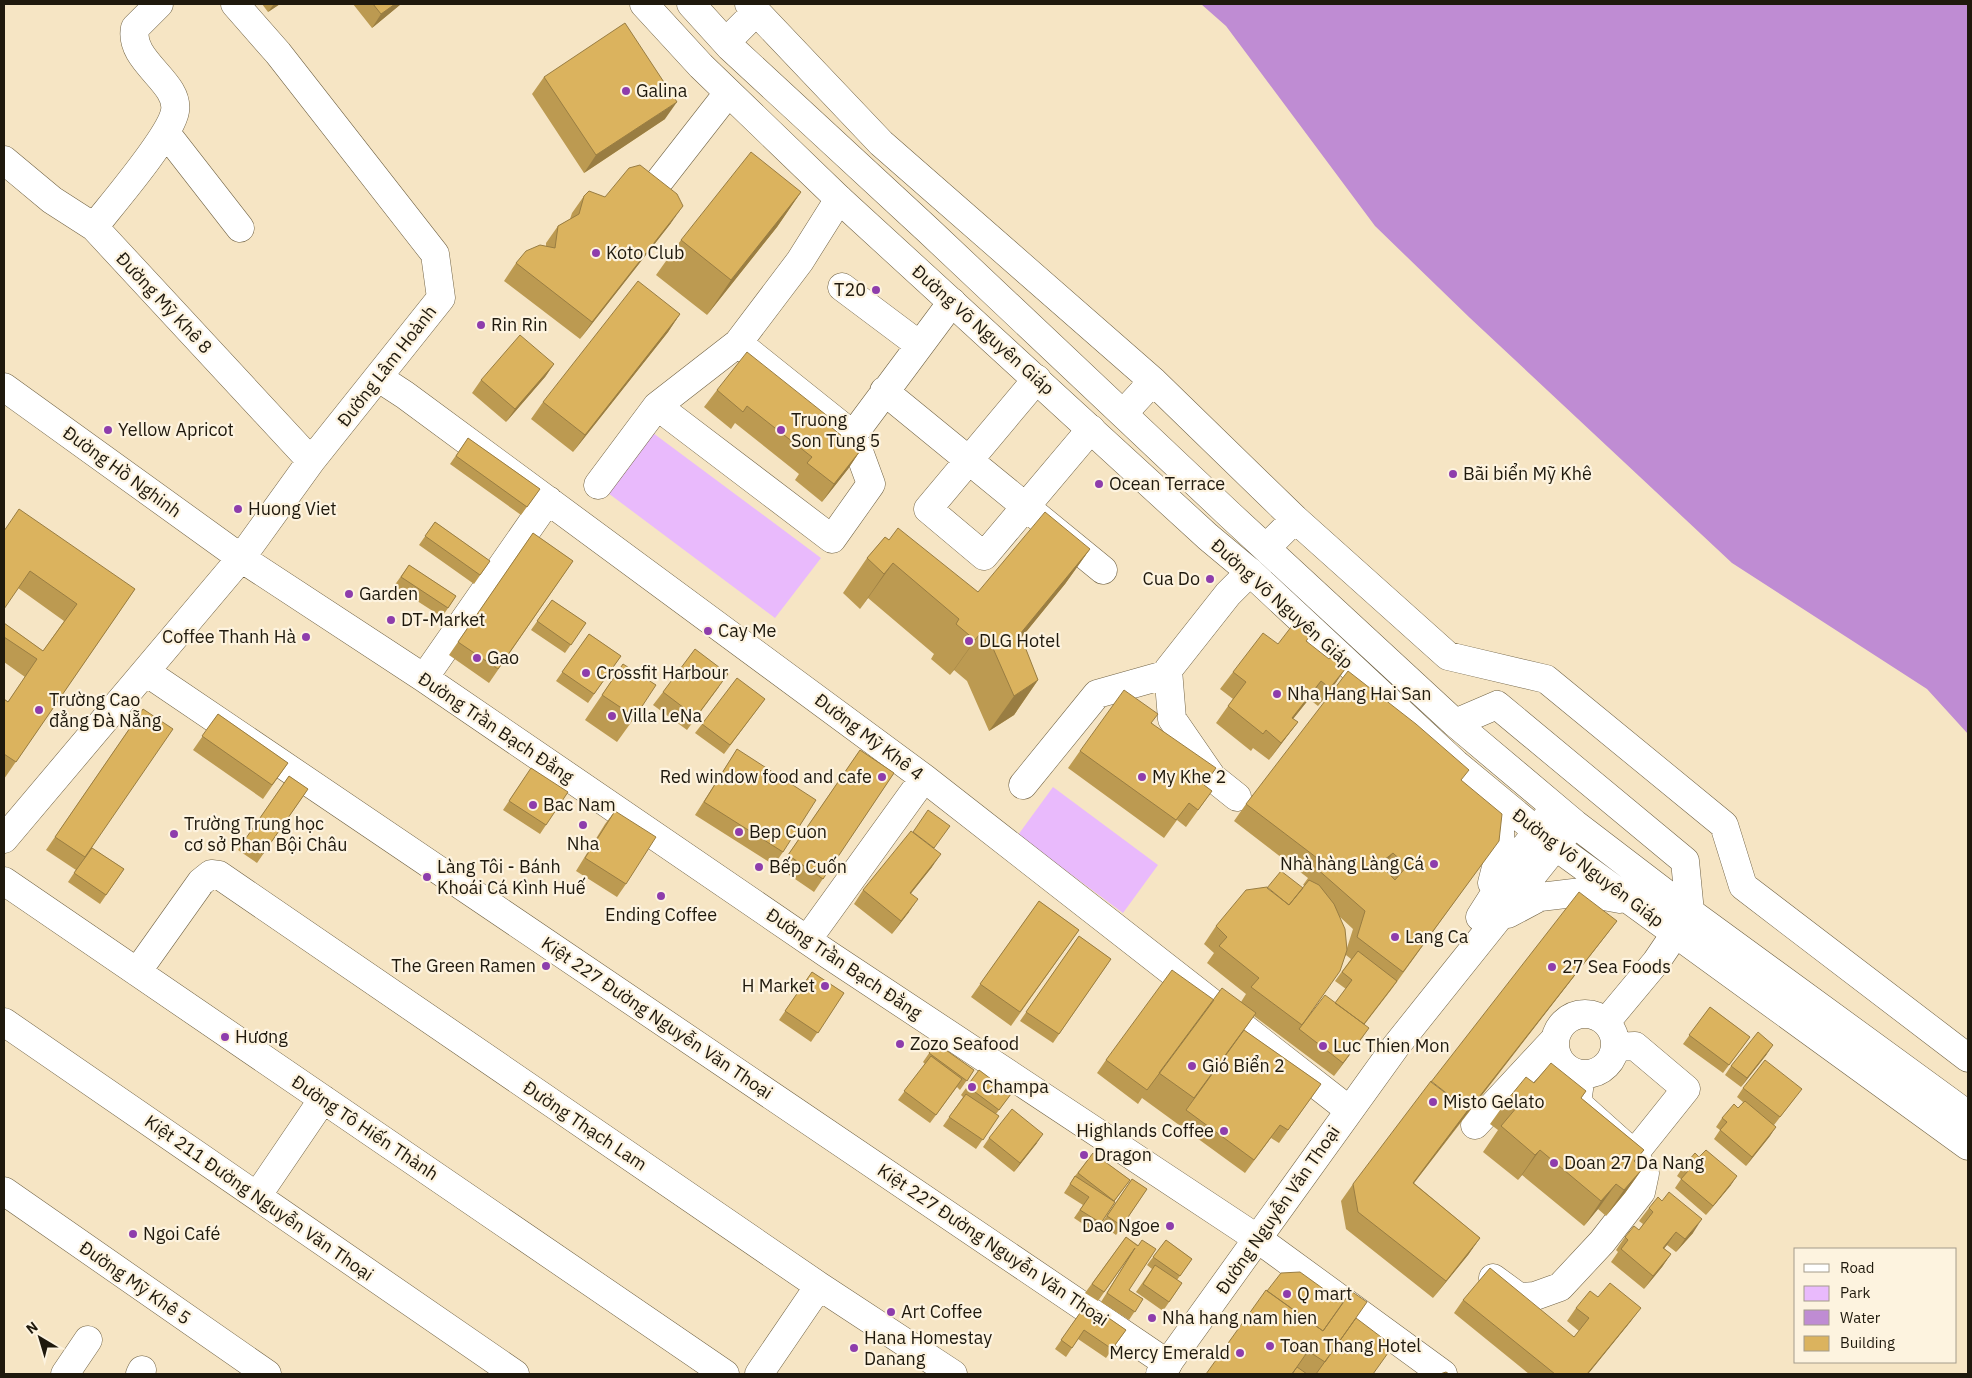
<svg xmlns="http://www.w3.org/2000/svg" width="1972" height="1378" font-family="'IBM Plex Sans',sans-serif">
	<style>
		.green { fill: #e9bafc }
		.water { fill: #bf8cd3 }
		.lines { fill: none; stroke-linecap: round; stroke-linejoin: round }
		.minor-casing { stroke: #716345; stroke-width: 29 }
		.major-casing { stroke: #716345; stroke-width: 29 }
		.minor { stroke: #fff; stroke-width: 28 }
		.major { stroke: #fff; stroke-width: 28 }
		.wall { fill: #bc9a51; fill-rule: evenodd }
		.shaded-wall { fill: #997d42 }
		.building { fill: #dbb35e; stroke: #997d42; fill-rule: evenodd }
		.poi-dot { fill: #8e3dac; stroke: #fdf3df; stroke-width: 2 }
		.labels { text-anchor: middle; stroke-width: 4.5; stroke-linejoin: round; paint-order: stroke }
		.poi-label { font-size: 18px; fill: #1f190d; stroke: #fdf3df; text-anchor: start }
		.street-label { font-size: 18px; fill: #1f190d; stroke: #fdf3df }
	</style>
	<rect width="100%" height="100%" fill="#f6e5c4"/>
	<path class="green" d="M649 430 821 558 775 618 604 490Z
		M1053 787 1158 865 1123 913 1018 835Z"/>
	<path class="water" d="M1201 4H1968V734L1927 689 1732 563 1470 318 1375 226 1226 26Z"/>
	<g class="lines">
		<defs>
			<path id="minor" d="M749 4 881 143 1153 381 1295 519 1448 656 1546 679 1724 825 1743 886 1968 1058
				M736 32 756 12
				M166 133 240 228
				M4 160 52 200 94 227 311 461
				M657 184 728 93
				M94 227C112 204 171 136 175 111 180 82 128 61 135 28L159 4
				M842 287 918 344
				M379 378 405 395 924 778 1349 1110
				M1037 379 928 509 984 556 1091 429
				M4 387 241 558 424 678 829 955 1258 1239 1443 1374
				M884 391 1103 570
				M1131 405 1153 381
				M657 406 832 539 871 484 853 435 738 343
				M853 435 952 302
				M598 485 657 406 738 343 800 261 839 199
				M1274 540 1295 519
				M146 672 1168 1364
				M424 678 548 500
				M1023 785 1097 694 1168 674
				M1237 797 1212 777 1172 719 1168 670 1228 594 1250 572
				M4 839 241 558 311 461 441 298 435 254 278 53 235 4
				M4 881 725 1374
				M807 940 924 778
				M137 972 201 882 211 874 219 875 819 1286 953 1374
				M1555 1044a30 30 0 1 1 60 0a30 30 0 1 1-60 0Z
				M4 1022 515 1374
				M1606 1022 1656 962 1675 934
				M1615 1047 1635 1046 1686 1089 1634 1154
				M1475 1125 1554 1040
				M4 1191 267 1374
				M257 1196 323 1099
				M1493 1278 1519 1297 1535 1296 1560 1287 1602 1242 1641 1192 1645 1173 1634 1154 1577 1103 1581 1075
				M65 1374 88 1340
				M140 1374 142 1370
				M759 1374 819 1286"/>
			<path id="major" d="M644 4 701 66 839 199 1208 537 1250 572 1456 764 1555 846 1968 1146
				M691 4 730 47 928 230 1230 515 1455 723 1575 824 1690 912 1968 1115
				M1455 723 1497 705 1685 861 1690 912
				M1484 798 1499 815 1501 848 1492 883
				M1508 914 1540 897 1582 892 1620 899
				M1480 917 1520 854 1548 816
				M1160 1374 1396 1046 1567 832"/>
		</defs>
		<use href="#minor" class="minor-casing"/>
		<use href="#major" class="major-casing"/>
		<use href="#minor" class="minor"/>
		<use href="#major" class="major"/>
	</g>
	<path class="wall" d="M262 4H280L268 12Z
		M353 4H401L372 28Z
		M544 77 665 119 584 173 532 94Z
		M801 192 777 227 707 315 656 275 681 240Z
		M584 196 671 223 580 339 504 281 516 263 546 246V243L558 226 570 219 572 213Z
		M680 314 668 332 573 452 531 419 543 402Z
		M554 364 545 377 506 422 472 393 481 380Z
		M717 390 860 451 848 469 822 502 795 480 799 474 735 423 731 429 704 407Z
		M468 438 540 489 521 515 450 464Z
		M435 522 490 561 474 584 419 545Z
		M4 531 135 589 4 779V699L8 702 25 677 4 662V623L43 651 64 621 18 588Z
		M533 533 573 561 489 683 449 655Z
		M885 537 978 592 1090 549 1065 584 1021 638 1038 680 1014 715 989 731 967 681 954 670 950 675 931 659 934 654 868 598 860 609 843 593 867 558Z
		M409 565 456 596 442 617 394 586Z
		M552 600 586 623 565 653 531 630Z
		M589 634 621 656 588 703 556 681Z
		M1307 641 1337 681 1318 706 1309 699 1293 719 1298 722 1285 739 1269 760 1253 748 1251 751 1216 723 1233 699 1220 689 1233 672 1278 644Z
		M623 664 635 717 617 742 585 720Z
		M719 687 687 730 653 705 663 692Z
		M765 699 724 754 695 733 702 724Z
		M143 709 92 848 124 869 100 904 68 882 76 870 46 850Z
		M218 714 288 763 263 799 193 750Z
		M1152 723 1204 785 1212 791 1186 827 1177 820 1164 838 1068 768 1080 751Z
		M737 749 783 852 774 865 695 815Z
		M860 750 894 773 814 892 779 868Z
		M289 776 308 789 257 863 238 850Z
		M525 777 546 825 540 834 503 810Z
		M1462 781 1486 858 1391 990 1364 1025 1360 1041 1334 1076 1254 1016 1244 1030 1321 1084 1279 1143 1271 1138 1245 1173 1142 1098 1138 1104 1097 1073 1106 1060 1214 1000 1241 1002 1246 994 1207 963 1214 953 1204 944 1216 926 1303 888 1305 886 1303 885 1308 878 1234 821 1246 804ZM1340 917 1353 929 1347 948ZM1346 955 1351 959 1335 981 1346 989 1335 1003 1308 1016Z
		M615 811 626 884 617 897 576 871 605 824Z
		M934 849 932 867 911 893 909 912 892 934 854 904 863 890Z
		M1039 901 1079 930 1011 1026 971 997Z
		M1617 921 1607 934 1414 1183 1480 1238 1468 1255 1433 1298 1346 1229 1341 1201 1353 1184Z
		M1079 936 1111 959 1053 1043 1020 1021Z
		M812 972 844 993 811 1042 779 1020Z
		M1710 1007 1750 1037 1723 1073 1683 1044Z
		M936 1043 974 1070 960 1090 957 1087 930 1123 898 1100 925 1064 923 1062Z
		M1767 1054 1741 1087 1725 1075 1731 1066Z
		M979 1070 1011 1094 996 1114 999 1116 976 1149 943 1126 963 1097 961 1095Z
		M1534 1083 1586 1091 1581 1098 1644 1150 1635 1162 1643 1168 1625 1193 1606 1216 1598 1209 1584 1226 1522 1175 1518 1180 1483 1152 1498 1130 1490 1124 1508 1099Z
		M1743 1088 1795 1098 1774 1125 1770 1136 1746 1166 1714 1139 1720 1130 1716 1127 1722 1118 1738 1108 1743 1102 1737 1097Z
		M989 1138 1037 1143 1014 1172 983 1147Z
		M1093 1153 1130 1180 1114 1202H1115L1095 1232 1074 1218 1083 1205 1064 1193 1075 1176Z
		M1699 1157 1731 1185 1706 1215 1675 1188 1681 1179 1677 1176 1683 1167Z
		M1132 1179 1147 1189 1116 1235 1101 1224Z
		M1649 1208 1693 1233 1676 1252 1667 1245 1664 1248 1671 1254 1662 1267 1644 1289 1611 1262 1618 1252 1616 1250 1625 1237 1639 1230 1643 1224 1639 1221Z
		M1126 1237 1138 1245 1129 1290 1143 1299 1129 1320 1101 1302 1129 1257 1098 1301 1085 1293Z
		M1166 1240 1192 1259 1177 1280 1182 1283 1163 1311 1136 1292 1152 1269 1147 1265Z
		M1463 1300 1574 1337 1579 1331 1567 1321 1576 1308 1631 1321 1588 1374H1529L1454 1313Z
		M1087 1303 1126 1330 1106 1358 1078 1339 1066 1357 1055 1349Z
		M1356 1318 1373 1374H1206Z"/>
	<path class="shaded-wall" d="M274 4H280L268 12Z
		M395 4H401L372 28 381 14Z
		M677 102 665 119 584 173 596 155Z
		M801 192 777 227 707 315 731 280Z
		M683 206 671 223 580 339 592 322Z
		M680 314 668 332 573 452 585 435Z
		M554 364 545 377 506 422 515 409Z
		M860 451 848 469 822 502 834 484Z
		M1090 549 1065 584 1000 664 1020 634Z
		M893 563 868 598 860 609 884 574Z
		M979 635 954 670 950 675 975 640Z
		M1349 664 1337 681 1318 706 1330 688Z
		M1038 680 1014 715 989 731 1014 696Z
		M1321 681 1309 699 1280 735 1292 718Z
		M1298 722 1285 739 1269 760 1281 743Z
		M1393 853 1381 870 1379 864Z
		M941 854 932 867 901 906 910 893Z
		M918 899 909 912 892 934 901 921Z
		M1617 921 1607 934 1456 1128 1401 1200 1413 1183 1468 1110Z
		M1369 1028 1360 1041 1334 1076 1343 1063Z
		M1773 1045 1767 1054 1741 1087 1747 1078Z
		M1776 1127 1770 1136 1746 1166 1752 1157Z
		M1043 1134 1037 1143 1014 1172 1020 1163Z
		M1540 1150 1522 1175 1518 1180 1535 1155Z
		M1643 1168 1625 1193 1606 1216 1624 1190Z
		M1737 1176 1731 1185 1706 1215 1713 1206Z
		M1616 1184 1598 1209 1584 1226 1601 1201Z
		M1702 1219 1693 1233 1676 1252 1685 1239Z
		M1676 1232 1667 1245 1654 1261 1663 1248Z
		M1480 1238 1468 1255 1433 1298 1446 1281Z
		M1671 1254 1662 1267 1644 1289 1653 1276Z
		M1641 1308 1631 1321 1588 1374H1587Z"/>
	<path class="building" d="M373 4H395L381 14Z
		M625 23 677 102 596 155 544 77Z
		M751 152 801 192 731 280 681 240Z
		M640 165 677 194 683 206 592 322 516 263 526 251 540 245 555 248 558 226 579 214 584 196 589 191 605 197 629 168Z
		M638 281 680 314 585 435 543 402Z
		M520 335 554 364 515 409 481 380Z
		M747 352 835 422 831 427 860 451 834 484 807 463 812 457 747 406 743 412 717 390Z
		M468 438 540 489 527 507 456 456Z
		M19 509 135 589 16 762 4 754V699L8 702 37 659 4 637V623L43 651 77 604 30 571 4 609V531Z
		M1045 512 1090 549 1020 634 1038 680 1014 696 992 646 979 635 975 640 956 624 959 619 893 563 884 574 867 558 885 537 889 540 898 528 978 592Z
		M435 522 490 561 480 575 425 536Z
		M533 533 573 561 498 669 458 642Z
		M409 565 456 596 448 608 401 577Z
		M552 600 586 623 571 645 537 621Z
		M1298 618 1314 631 1306 641 1329 659 1334 652 1349 664 1330 688 1321 681 1292 718 1298 722 1281 743 1266 730 1263 734 1228 706 1246 682 1233 672 1263 633 1278 644Z
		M589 634 621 656 594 694 562 672Z
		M695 649 728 674 696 717 663 692Z
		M623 664 656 685 635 717 602 695Z
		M1348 671 1416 724 1469 770 1461 780 1502 814 1499 841 1403 972 1357 937 1365 911 1316 868 1321 861 1246 804ZM1393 853 1407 866 1395 880 1379 864Z
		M737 678 765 699 730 745 702 724Z
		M1124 690 1158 714 1151 723 1216 768 1204 785 1212 791 1198 810 1189 803 1176 820 1080 751Z
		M143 709 173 729 85 857 55 837Z
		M218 714 288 763 272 785 202 736Z
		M737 749 816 800 783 852 704 802Z
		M860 750 894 773 823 879 788 855Z
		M531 768 568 792 546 825 509 801Z
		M289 776 308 789 263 854 244 841Z
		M928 810 950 826 934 848 913 832Z
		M615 811 656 837 626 884 585 858Z
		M911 831 941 854 910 893 918 899 901 921 863 890Z
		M92 848 124 869 106 895 74 873Z
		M1281 871 1303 888 1289 905 1267 888Z
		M1309 880 1319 885 1334 904 1345 929 1347 950 1340 971 1302 1025 1251 987 1259 978 1219 946 1227 937 1216 926 1246 890 1267 887 1289 905Z
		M1579 892 1617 921 1465 1115 1468 1110 1431 1082Z
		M1039 901 1079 930 1020 1012 980 984Z
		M1079 936 1111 959 1059 1034 1026 1012Z
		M1358 951 1397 981 1364 1024 1335 1003 1352 980 1342 972Z
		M1172 970 1214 1000 1147 1090 1106 1060Z
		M812 972 844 993 818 1033 785 1011Z
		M1222 988 1256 1013 1194 1098 1159 1073Z
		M1325 995 1369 1028 1343 1063 1299 1029Z
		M1710 1007 1750 1037 1729 1065 1689 1035Z
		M1244 1030 1321 1084 1288 1130 1280 1125 1254 1160 1186 1110Z
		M1758 1032 1773 1045 1747 1078 1731 1066Z
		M936 1043 974 1070 967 1081 929 1053Z
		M931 1056 962 1079 936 1115 904 1091Z
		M1765 1060 1802 1089 1780 1117 1743 1088Z
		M1551 1063 1586 1091 1581 1098 1644 1150 1634 1161 1643 1168 1624 1190 1616 1184 1601 1201 1540 1150 1535 1155 1501 1126 1517 1107 1508 1099 1526 1077 1534 1083Z
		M979 1070 1011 1094 999 1110 967 1086Z
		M1431 1081 1468 1110 1413 1183 1480 1238 1446 1281 1358 1212 1353 1184Z
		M966 1094 999 1116 983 1140 949 1117Z
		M1745 1101 1776 1127 1752 1157 1720 1130 1727 1122 1722 1118 1734 1104 1738 1108Z
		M1012 1109 1043 1134 1020 1163 989 1138Z
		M1706 1150 1737 1176 1713 1206 1681 1179 1688 1171 1683 1167 1695 1153 1699 1157Z
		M1093 1153 1130 1180 1114 1201 1078 1173Z
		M1075 1176 1115 1202 1101 1223 1080 1210 1089 1197 1070 1184Z
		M1132 1179 1147 1189 1122 1226 1107 1216Z
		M1669 1192 1702 1219 1685 1239 1676 1232 1663 1248 1671 1254 1653 1276 1621 1249 1628 1240 1625 1237 1634 1226 1639 1230 1653 1212 1649 1208 1658 1197 1662 1201Z
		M1126 1237 1138 1246 1142 1240 1156 1249 1129 1290 1143 1299 1135 1312 1107 1293 1135 1248 1104 1292 1092 1284Z
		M1166 1240 1192 1259 1180 1276 1153 1257Z
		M1155 1265 1182 1283 1169 1302 1143 1284Z
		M1490 1268 1574 1337 1589 1318 1576 1308 1590 1291 1598 1297 1610 1283 1641 1308 1587 1374H1555L1463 1300Z
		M1300 1272 1343 1303 1323 1331 1267 1291 1281 1273Z
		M1266 1290 1323 1331 1351 1291 1367 1302 1325 1362 1308 1351 1292 1374H1206Z
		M1087 1303 1126 1330 1112 1349 1084 1330 1072 1348 1061 1340Z
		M1356 1318 1393 1346 1373 1374H1316Z
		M1297 1367 1307 1374H1292Z
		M1446 1372 1449 1374H1440Z"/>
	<g class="poi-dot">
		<circle cx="626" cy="91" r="5"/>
		<circle cx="596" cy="253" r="5"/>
		<circle cx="876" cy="290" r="5"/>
		<circle cx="481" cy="325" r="5"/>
		<circle cx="108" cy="430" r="5"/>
		<circle cx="781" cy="430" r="5"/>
		<circle cx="1453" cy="474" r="5"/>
		<circle cx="1099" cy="484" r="5"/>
		<circle cx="238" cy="509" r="5"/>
		<circle cx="1210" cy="579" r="5"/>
		<circle cx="349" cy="594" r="5"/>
		<circle cx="391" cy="620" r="5"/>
		<circle cx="708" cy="631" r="5"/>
		<circle cx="306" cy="637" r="5"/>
		<circle cx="969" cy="641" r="5"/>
		<circle cx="477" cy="658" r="5"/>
		<circle cx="586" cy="673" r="5"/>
		<circle cx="1277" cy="694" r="5"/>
		<circle cx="39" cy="710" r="5"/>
		<circle cx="612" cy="716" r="5"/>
		<circle cx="882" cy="777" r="5"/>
		<circle cx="1142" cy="777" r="5"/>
		<circle cx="533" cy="805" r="5"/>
		<circle cx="583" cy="825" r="5"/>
		<circle cx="739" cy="832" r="5"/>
		<circle cx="174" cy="834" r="5"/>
		<circle cx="1434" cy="864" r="5"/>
		<circle cx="759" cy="867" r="5"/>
		<circle cx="427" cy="877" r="5"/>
		<circle cx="661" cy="896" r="5"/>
		<circle cx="1395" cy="937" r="5"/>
		<circle cx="546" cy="966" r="5"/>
		<circle cx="1552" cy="967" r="5"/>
		<circle cx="825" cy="986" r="5"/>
		<circle cx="225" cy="1037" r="5"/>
		<circle cx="900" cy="1044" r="5"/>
		<circle cx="1323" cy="1046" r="5"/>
		<circle cx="1192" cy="1066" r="5"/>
		<circle cx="972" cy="1087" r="5"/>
		<circle cx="1433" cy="1102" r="5"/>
		<circle cx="1224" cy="1131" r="5"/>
		<circle cx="1084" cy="1155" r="5"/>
		<circle cx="1554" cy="1163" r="5"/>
		<circle cx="1170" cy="1226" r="5"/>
		<circle cx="133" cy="1234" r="5"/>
		<circle cx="1287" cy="1294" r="5"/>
		<circle cx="891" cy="1312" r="5"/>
		<circle cx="1152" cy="1318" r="5"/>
		<circle cx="1270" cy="1346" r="5"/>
		<circle cx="854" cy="1348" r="5"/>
		<circle cx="1240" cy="1353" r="5"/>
	</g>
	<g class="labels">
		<g class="poi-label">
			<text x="636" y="97">Galina</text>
			<text x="606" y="259">Koto Club</text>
			<text x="866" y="296" text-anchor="end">T20</text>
			<text x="491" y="331">Rin Rin</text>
			<text x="791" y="426">Truong<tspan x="791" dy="21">Son Tung 5</tspan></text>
			<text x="118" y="436">Yellow Apricot</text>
			<text x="1463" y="480">Bãi biển Mỹ Khê</text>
			<text x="1109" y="490">Ocean Terrace</text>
			<text x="248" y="515">Huong Viet</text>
			<text x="1200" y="585" text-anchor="end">Cua Do</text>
			<text x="359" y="600">Garden</text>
			<text x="401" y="626">DT-Market</text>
			<text x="718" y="637">Cay Me</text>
			<text x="296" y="643" text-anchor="end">Coffee Thanh Hà</text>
			<text x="979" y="647">DLG Hotel</text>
			<text x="487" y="664">Gao</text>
			<text x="596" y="679">Crossfit Harbour</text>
			<text x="1287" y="700">Nha Hang Hai San</text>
			<text x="49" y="706">Trường Cao<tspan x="49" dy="21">đẳng Đà Nẵng</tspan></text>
			<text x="622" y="722">Villa LeNa</text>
			<text x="872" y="783" text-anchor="end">Red window food and cafe</text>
			<text x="1152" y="783">My Khe 2</text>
			<text x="543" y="811">Bac Nam</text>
			<text x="184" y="830">Trường Trung học<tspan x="184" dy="21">cơ sở Phan Bội Châu</tspan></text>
			<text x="749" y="838">Bep Cuon</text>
			<text x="583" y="850" text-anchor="middle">Nha</text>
			<text x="1424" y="870" text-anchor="end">Nhà hàng Làng Cá</text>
			<text x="437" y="873">Làng Tôi - Bánh<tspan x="437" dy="21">Khoái Cá Kình Huế</tspan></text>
			<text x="769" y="873">Bếp Cuốn</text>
			<text x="661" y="921" text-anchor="middle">Ending Coffee</text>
			<text x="1405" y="943">Lang Ca</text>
			<text x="536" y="972" text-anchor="end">The Green Ramen</text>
			<text x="1562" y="973">27 Sea Foods</text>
			<text x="815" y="992" text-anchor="end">H Market</text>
			<text x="235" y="1043">Hương</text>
			<text x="910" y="1050">Zozo Seafood</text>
			<text x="1333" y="1052">Luc Thien Mon</text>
			<text x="1202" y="1072">Gió Biển 2</text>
			<text x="982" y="1093">Champa</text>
			<text x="1443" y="1108">Misto Gelato</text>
			<text x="1214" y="1137" text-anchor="end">Highlands Coffee</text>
			<text x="1094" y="1161">Dragon</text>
			<text x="1564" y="1169">Doan 27 Da Nang</text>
			<text x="1160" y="1232" text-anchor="end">Dao Ngoe</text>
			<text x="143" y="1240">Ngoi Café</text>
			<text x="1297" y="1300">Q mart</text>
			<text x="901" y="1318">Art Coffee</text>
			<text x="1162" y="1324">Nha hang nam hien</text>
			<text x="864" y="1344">Hana Homestay<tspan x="864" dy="21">Danang</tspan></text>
			<text x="1280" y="1352">Toan Thang Hotel</text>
			<text x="1230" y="1359" text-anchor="end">Mercy Emerald</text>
		</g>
		<g class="street-label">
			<text transform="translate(164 303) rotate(47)" y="6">Đường Mỹ Khê 8</text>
			<text transform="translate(983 330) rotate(42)" y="6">Đường Võ Nguyên Giáp</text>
			<text transform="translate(387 366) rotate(-52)" y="6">Đường Lâm Hoành</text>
			<text transform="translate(122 472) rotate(36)" y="6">Đường Hồ Nghinh</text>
			<text transform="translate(1282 604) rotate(42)" y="6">Đường Võ Nguyên Giáp</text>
			<text transform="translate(496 728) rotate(34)" y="6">Đường Trần Bạch Đằng</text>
			<text transform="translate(869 737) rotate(37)" y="6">Đường Mỹ Khê 4</text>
			<text transform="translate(1588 868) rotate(37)" y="6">Đường Võ Nguyên Giáp</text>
			<text transform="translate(844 964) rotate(34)" y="6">Đường Trần Bạch Đằng</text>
			<text transform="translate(657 1018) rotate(34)" y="6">Kiệt 227 Đường Nguyễn Văn Thoại</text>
			<text transform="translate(585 1126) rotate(34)" y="6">Đường Thạch Lam</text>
			<text transform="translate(365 1128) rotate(34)" y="6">Đường Tô Hiến Thành</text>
			<text transform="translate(259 1198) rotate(35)" y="6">Kiệt 211 Đường Nguyễn Văn Thoại</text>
			<text transform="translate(1278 1210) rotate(-55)" y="6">Đường Nguyễn Văn Thoại</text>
			<text transform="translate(993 1245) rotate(34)" y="6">Kiệt 227 Đường Nguyễn Văn Thoại</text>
			<text transform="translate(135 1283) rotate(35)" y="6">Đường Mỹ Khê 5</text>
		</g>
	</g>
	<rect width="1972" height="1378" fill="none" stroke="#1f190d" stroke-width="10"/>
	<rect x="1794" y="1248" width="162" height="115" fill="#fdf3df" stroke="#a49c8b"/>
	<rect x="1804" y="1264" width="25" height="8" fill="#ffffff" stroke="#a49c8b"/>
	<text x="1840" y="1273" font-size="15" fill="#1f190d">Road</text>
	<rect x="1804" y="1286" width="25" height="15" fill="#e9bafc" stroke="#a49c8b"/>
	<text x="1840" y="1298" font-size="15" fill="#1f190d">Park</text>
	<rect x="1804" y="1310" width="25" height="15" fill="#bf8cd3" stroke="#a49c8b"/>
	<text x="1840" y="1323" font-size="15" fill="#1f190d">Water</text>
	<rect x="1804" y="1336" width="25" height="15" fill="#dbb35e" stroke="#a49c8b"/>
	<text x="1840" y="1348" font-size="15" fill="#1f190d">Building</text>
	<g transform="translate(40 1338) rotate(322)" stroke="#fdf3df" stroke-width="4" paint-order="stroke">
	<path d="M0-4L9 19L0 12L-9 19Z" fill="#1f190d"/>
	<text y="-8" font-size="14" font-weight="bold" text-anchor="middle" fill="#1f190d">N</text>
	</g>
</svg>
